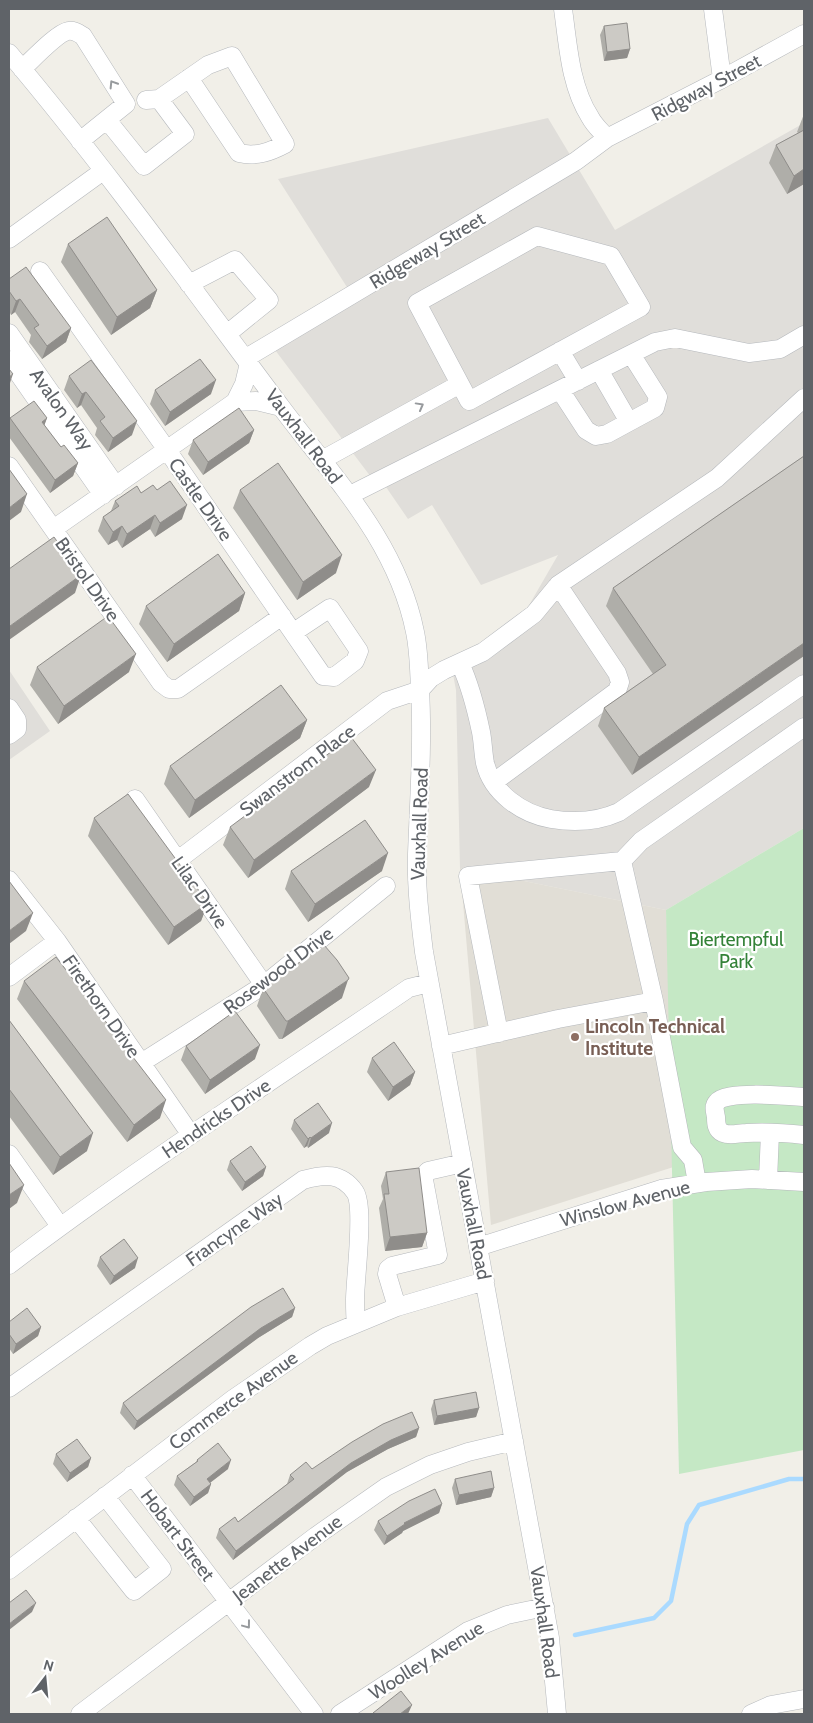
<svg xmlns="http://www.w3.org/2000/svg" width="813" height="1723" font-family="Cabin,sans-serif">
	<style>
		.industrial { fill: #e0deda }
		.education { fill: #e1ded6 }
		.green { fill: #c5e8c5 }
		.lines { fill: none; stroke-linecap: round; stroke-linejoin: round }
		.stream { stroke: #aadaff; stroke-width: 4.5 }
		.minor-casing { stroke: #b5b8bc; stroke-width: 19 }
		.minor { stroke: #fff; stroke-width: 18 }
		.wall { fill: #afaea9 }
		.shaded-wall { fill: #8f8d8a }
		.building { fill: #cccac5; stroke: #8f8d8a }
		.oneway { stroke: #979a9d }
		.education-dot { fill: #8d6e63; stroke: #fff; stroke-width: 2 }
		.labels { text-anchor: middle; stroke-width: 4.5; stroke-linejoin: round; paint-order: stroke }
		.street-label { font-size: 19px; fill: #5f6368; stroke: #fff }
		.park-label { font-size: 19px; fill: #348238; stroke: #fff }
		.education-label { font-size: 19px; font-weight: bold; fill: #785e54; stroke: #fff; text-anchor: start }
	</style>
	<rect width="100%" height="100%" fill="#f1efe8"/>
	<path class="industrial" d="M548 118 615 230 804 123V828L666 910 460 868 456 690 452 669 517 626 558 555 481 585 432 505 408 519 386 487 380 489 272 346 352 295 278 179Z
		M9 670 50 731 9 760Z"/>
	<path class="education" d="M460 868 666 910 683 1164 491 1225Z"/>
	<path class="green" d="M804 828V1450L679 1474 666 910Z"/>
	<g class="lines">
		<path class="stream" d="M575 1635 654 1618 671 1601 687 1524 699 1505 789 1479H804"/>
		<defs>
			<path id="minor" d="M563 9C568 44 570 86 590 117 594 125 601 131 607 138
				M713 9 722 79
				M9 53C105 167 192 288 281 407 334 478 397 542 415 632 419 651 419 670 420 689 423 744 419 799 417 854 416 887 420 920 424 952L550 1638 557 1714
				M22 69C31 61 57 33 68 31 74 30 78 33 83 36L126 104 80 141
				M159 99 208 65 232 56 285 144C270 152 256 157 239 153L189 78
				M107 120 144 166 185 134 159 99 146 100
				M537 236 611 256 641 307 469 401 417 303Z
				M9 239 103 171
				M40 271 167 450 323 676 334 677 355 661 359 651 330 608 294 632
				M189 284 235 260 269 300 227 334
				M9 333 116 486
				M560 351 578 381
				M246 358 576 161 607 138 722 79 804 34
				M9 360 103 495
				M599 370 629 422
				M560 390 586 430 596 436 607 434 655 408 658 397 631 354
				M235 402 256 401 281 407
				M322 460 460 384
				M9 466 161 683 169 689H178L282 616
				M350 495 655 342 675 338 749 353 780 349 804 335
				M51 526 59 525 235 402 244 384 249 363
				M460 663C470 685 476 708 481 732 483 742 483 753 485 763 492 793 522 814 551 819 575 823 597 822 619 812L804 684
				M9 708 17 720V729L9 735
				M494 782 617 691 620 682 617 673 558 585
				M135 799 264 985
				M178 860 387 701 420 690 431 678 444 670 483 652 534 614 558 585 717 478 804 398
				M622 861 641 841 804 727
				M9 880 57 941 191 1135
				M9 977 57 941
				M499 1033 468 876 622 861 654 1001
				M441 1046 558 1019 654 1001 682 1147 693 1160 697 1183
				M141 1063 264 985 386 886
				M804 1097C790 1096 725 1090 717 1102 713 1106 715 1112 716 1117 716 1123 716 1130 723 1133 730 1136 739 1133 746 1133 765 1132 785 1133 804 1135
				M9 1154 60 1226
				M768 1180 770 1133
				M478 1247 661 1189 706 1182 752 1179 804 1182
				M9 1265C138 1167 275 1079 409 988L429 983
				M397 1307 387 1274 388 1269 392 1266 438 1255 424 1180 425 1175 428 1171 463 1163
				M9 1388 303 1180C324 1174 341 1172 355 1192 365 1207 355 1279 355 1300 355 1308 355 1316 356 1324
				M132 1475 314 1714
				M76 1518 134 1591 162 1569 105 1496
				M9 1570 233 1399 310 1346 327 1336 397 1307 485 1281
				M80 1714 316 1536 386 1487 430 1465 468 1452 514 1441
				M340 1714 468 1631 507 1615 545 1607
				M751 1714 771 1705 804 1699"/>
		</defs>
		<use href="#minor" class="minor-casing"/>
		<use href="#minor" class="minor"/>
	</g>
	<path class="wall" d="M604 26 630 49 627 58 604 61 600 35Z
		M804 114V184L787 194 769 163 776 145 798 133 797 132Z
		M68 244 157 290 150 308 111 335 61 262Z
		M9 279 71 328 66 342 42 359 29 342 31 335 15 312 11 315 9 311Z
		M69 376 132 435 108 452 95 435 97 428 81 405 77 408 64 390Z
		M155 390 211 394 165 426 150 404Z
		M10 418H47L44 425 61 447 78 463 73 476 50 493 9 437V421Z
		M254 430 249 443 203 475 188 454 193 440Z
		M804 456 632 775 598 726 604 708 653 674 606 606 613 588Z
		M157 490 182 519 155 537 150 529 122 548 117 540 108 545 98 531 103 517 111 511 115 501 141 493Z
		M240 490 336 573 297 600 233 508Z
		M245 593 239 611 167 662 139 624 146 606Z
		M37 667 129 672 58 724 30 685Z
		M307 720 300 738 189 818 164 784 170 766Z
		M369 787 248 878 223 845 230 827Z
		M94 818 208 903 201 921 168 945 88 836Z
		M291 871H382L308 922 285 889Z
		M24 981 160 1118 127 1142 17 999Z
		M263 988 342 998 282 1039H279L257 1006Z
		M9 1020 87 1151 53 1175 9 1116Z
		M186 1046 255 1059 205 1094 181 1060Z
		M372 1058 415 1072 410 1085 388 1101 367 1072Z
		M294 1120 329 1133 308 1148 307 1146 304 1148 291 1129Z
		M230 1161 266 1167 263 1176 242 1191 227 1170Z
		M386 1172 427 1233 422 1247 385 1251 379 1208 383 1199 381 1186Z
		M100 1257 135 1268 110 1285 97 1266Z
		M295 1308 292 1317 258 1338 134 1430 120 1413 123 1403Z
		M9 1322 41 1327 38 1336 13 1354 9 1348Z
		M434 1400 479 1408 476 1417 434 1425 431 1409Z
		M419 1428 416 1437 388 1449 347 1472 233 1560 216 1538 219 1529 238 1522 287 1484 290 1475 312 1469Z
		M56 1454 91 1458 88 1467 67 1482 53 1464Z
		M197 1460 228 1469 210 1483 211 1484 208 1493 190 1506 174 1485 177 1476 196 1462Z
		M455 1479 494 1488 491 1497 456 1505 452 1488Z
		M442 1504 439 1513 403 1531 402 1533 384 1545 374 1530 378 1521Z"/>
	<path class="shaded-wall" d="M630 49 627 58 604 61 607 52Z
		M804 169V184L787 194 794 176Z
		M157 290 150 308 111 335 117 317Z
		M20 299 15 312 11 315 16 301Z
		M71 328 66 342 42 359 47 346Z
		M13 374 9 386V377Z
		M216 380 211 394 165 426 170 412Z
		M86 392 81 405 77 408 82 394Z
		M47 418 42 432V422Z
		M137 421 132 435 108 452 113 438Z
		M254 430 249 443 203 475 208 462Z
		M78 463 73 476 50 493 55 480Z
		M27 494 21 512 9 521V508Z
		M187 505 182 519 155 537 160 523Z
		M155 515 150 529 122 548 127 534Z
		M122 526 117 540 108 545 113 532Z
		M342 555 336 573 297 600 303 582Z
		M81 575 75 593 9 640V629L10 626Z
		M245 593 239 611 167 662 174 644Z
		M804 643V656L632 775 639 757Z
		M136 654 129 672 58 724 64 706Z
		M307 720 300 738 189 818 195 800Z
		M376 770 369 787 248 878 254 860Z
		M388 853 382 871 308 922 315 904Z
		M208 903 201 921 168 945 174 927Z
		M33 913 26 931 9 944V931Z
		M348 980 342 998 282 1039 288 1021Z
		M260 1045 255 1059 205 1094 210 1080Z
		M415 1072 410 1085 388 1101 393 1087Z
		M166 1100 160 1118 127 1142 134 1125Z
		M332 1123 329 1133 308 1148 311 1138Z
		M93 1133 87 1151 53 1175 60 1157Z
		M310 1137 307 1146 304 1148 308 1139Z
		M266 1167 263 1176 242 1191 245 1182Z
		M24 1185 17 1203 9 1209V1195Z
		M427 1233 422 1247 385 1251 390 1237Z
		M138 1258 135 1268 110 1285 114 1276Z
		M295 1308 292 1317 258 1338 134 1430 137 1421 261 1328Z
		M41 1327 38 1336 13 1354 16 1344Z
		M479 1408 476 1417 434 1425 437 1416Z
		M419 1428 416 1437 388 1449 347 1472 233 1560 236 1551 351 1463 391 1440Z
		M91 1458 88 1467 67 1482 70 1473Z
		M231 1460 228 1469 203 1488 207 1479Z
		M211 1484 208 1493 190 1506 194 1497Z
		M494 1488 491 1497 456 1505 459 1495Z
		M442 1504 439 1513 403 1531 402 1533 384 1545 387 1536 404 1523Z
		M36 1603 32 1612 9 1630V1624Z
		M412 1705 408 1714H400Z"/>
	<path class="building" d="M627 23 630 49 607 52 604 26Z
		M804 130V169L794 176 776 145Z
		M107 217 157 290 117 317 68 244Z
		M26 267 71 328 47 346 34 328 39 325 20 299 16 301 9 291V279Z
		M200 359 216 380 170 412 155 390Z
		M91 360 137 421 113 438 100 421 105 417 86 392 82 394 69 376Z
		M9 369 13 374 9 377Z
		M34 401 47 418 42 422 61 447 64 445 78 463 55 480 10 418Z
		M239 408 254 430 208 462 193 440Z
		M804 456V643L639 757 604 708 666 665 613 588Z
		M278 463 342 555 303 582 240 490Z
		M9 469 27 494 9 508Z
		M170 481 187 505 160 523 155 515 127 534 122 526 113 532 103 517 119 506 115 501 137 486 141 493 153 485 157 490Z
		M54 537 81 575 10 626 9 625V569Z
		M218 554 245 593 174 644 146 606Z
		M108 616 136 654 64 706 37 667Z
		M281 685 307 720 195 800 170 766Z
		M351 737 376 770 254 860 230 827Z
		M128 794 208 903 174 927 94 818Z
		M365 820 388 853 315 904 291 871Z
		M9 881 33 913 9 931Z
		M324 945 337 960 349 978 348 980 288 1021H286L263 988Z
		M56 957 166 1100 134 1125 24 981Z
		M235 1011 260 1045 210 1080 186 1046Z
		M9 1020 93 1133 60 1157 9 1089Z
		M394 1042 415 1072 393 1087 372 1058Z
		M318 1103 332 1123 311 1138 310 1137 308 1139 294 1120Z
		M251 1146 266 1167 245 1182 230 1161Z
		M9 1163 24 1185 9 1195Z
		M419 1168 427 1233 390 1237 384 1194H389L386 1172Z
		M124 1239 138 1258 114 1276 100 1257Z
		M283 1288 295 1308 261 1328 137 1421 123 1403 251 1307Z
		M27 1308 41 1327 16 1344 9 1334V1322Z
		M476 1392 479 1408 437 1416 434 1400Z
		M412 1412 419 1428 391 1440 351 1463 236 1551 219 1529 235 1517 238 1522 294 1479 290 1475 306 1462 312 1469 352 1442 383 1424Z
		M77 1439 91 1458 70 1473 56 1454Z
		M218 1443 231 1460 207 1479 211 1484 194 1497 177 1476 198 1461 197 1460Z
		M491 1471 494 1488 459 1495 455 1479Z
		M435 1489 442 1504 404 1523 405 1524 387 1536 378 1521 409 1501Z
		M26 1590 36 1603 9 1624V1603Z
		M401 1691 412 1705 400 1714H374L373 1713Z"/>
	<defs><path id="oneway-chevron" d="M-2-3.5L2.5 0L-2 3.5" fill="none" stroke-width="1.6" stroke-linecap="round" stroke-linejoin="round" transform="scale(1.25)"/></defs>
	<g class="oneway">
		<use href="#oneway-chevron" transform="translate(113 84) rotate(-122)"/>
		<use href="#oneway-chevron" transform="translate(420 406) rotate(-29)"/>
		<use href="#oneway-chevron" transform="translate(247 1625) rotate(53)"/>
	</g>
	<circle class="education-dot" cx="575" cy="1037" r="5"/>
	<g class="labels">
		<g class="street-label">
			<text transform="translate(706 87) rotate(-28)" y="7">Ridgway Street</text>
			<text transform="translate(427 250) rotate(-31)" y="7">Ridgeway Street</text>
			<text transform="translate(62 409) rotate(55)" y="7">Avalon Way</text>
			<text transform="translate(304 436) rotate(53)" y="7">Vauxhall Road</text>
			<text transform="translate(201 499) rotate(55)" y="7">Castle Drive</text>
			<text transform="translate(88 579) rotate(55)" y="7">Bristol Drive</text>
			<text transform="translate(297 770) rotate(-37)" y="7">Swanstrom Place</text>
			<text transform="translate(419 824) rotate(-88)" y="7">Vauxhall Road</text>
			<text transform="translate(200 892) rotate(55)" y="7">Lilac Drive</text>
			<text transform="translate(278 970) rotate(-37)" y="7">Rosewood Drive</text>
			<text transform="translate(102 1006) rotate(55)" y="7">Firethorn Drive</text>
			<text transform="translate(216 1118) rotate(-34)" y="7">Hendricks Drive</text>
			<text transform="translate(625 1203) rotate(-15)" y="7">Winslow Avenue</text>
			<text transform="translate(474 1224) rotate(79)" y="7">Vauxhall Road</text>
			<text transform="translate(234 1229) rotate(-35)" y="7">Francyne Way</text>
			<text transform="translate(233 1400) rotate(-36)" y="7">Commerce Avenue</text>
			<text transform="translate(178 1535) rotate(53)" y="7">Hobart Street</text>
			<text transform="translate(287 1558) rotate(-37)" y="7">Jeanette Avenue</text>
			<text transform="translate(545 1622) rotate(82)" y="7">Vauxhall Road</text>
			<text transform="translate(426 1660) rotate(-32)" y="7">Woolley Avenue</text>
		</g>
		<g class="park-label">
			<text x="736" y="946">Biertempful<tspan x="736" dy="22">Park</tspan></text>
		</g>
		<g class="education-label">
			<text x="585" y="1033">Lincoln Technical<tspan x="585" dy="22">Institute</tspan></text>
		</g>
	</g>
	<rect width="813" height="1723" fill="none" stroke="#5f6368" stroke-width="20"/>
	<g transform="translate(45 1678) rotate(16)" stroke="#ffffff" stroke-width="4" paint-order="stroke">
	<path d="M0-4L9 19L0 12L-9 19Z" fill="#5f6368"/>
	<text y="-8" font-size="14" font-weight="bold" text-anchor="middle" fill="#5f6368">N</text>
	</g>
</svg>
